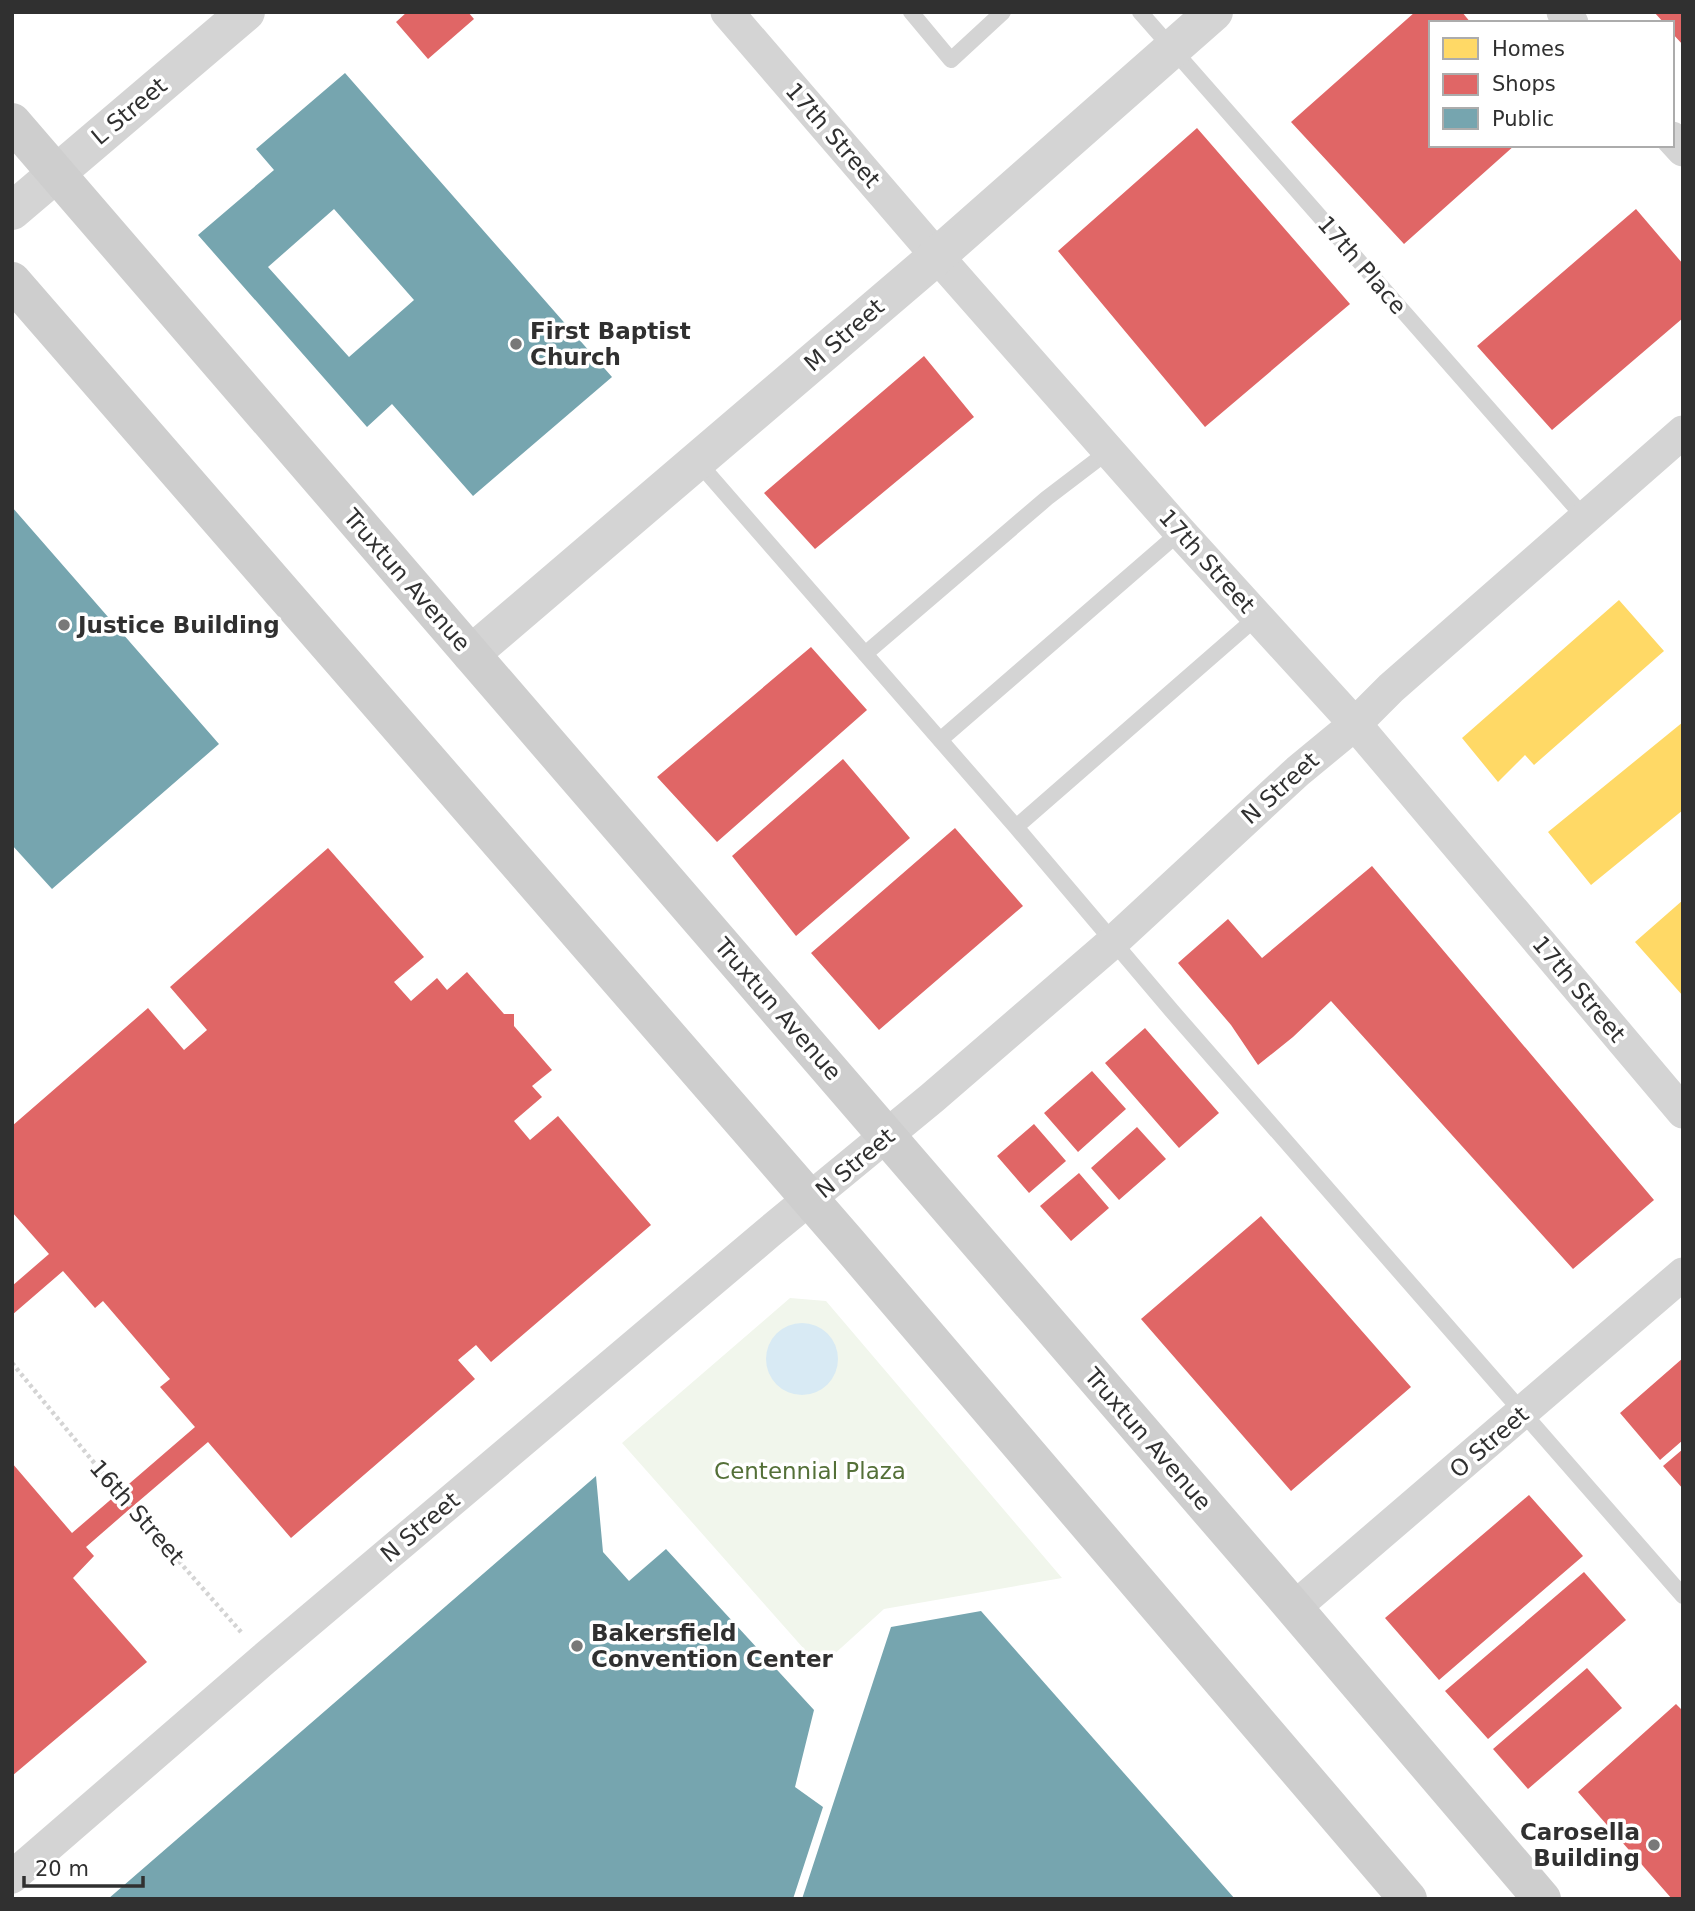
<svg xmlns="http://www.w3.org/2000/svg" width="1695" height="1911" font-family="'DejaVu Sans',sans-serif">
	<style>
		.green { fill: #f1f6ec }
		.water { fill: #d8eaf4 }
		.homes { fill: #ffd966 }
		.shops { fill: #e06666 }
		.public { fill: #76a5af; fill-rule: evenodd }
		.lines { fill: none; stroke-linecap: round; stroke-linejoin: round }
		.path { stroke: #d4d4d4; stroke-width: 4.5; stroke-dasharray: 3.5 3.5; stroke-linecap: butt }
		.service { stroke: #d4d4d4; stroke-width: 16 }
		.minor { stroke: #d4d4d4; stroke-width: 33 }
		.tertiary { stroke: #d4d4d4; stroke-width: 38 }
		.secondary { stroke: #cecece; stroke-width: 38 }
		.poi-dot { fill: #787878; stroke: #fff; stroke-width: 2.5 }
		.labels { text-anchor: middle; stroke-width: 7; stroke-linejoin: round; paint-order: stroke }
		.street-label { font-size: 23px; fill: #303030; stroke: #fff }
		.poi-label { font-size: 23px; font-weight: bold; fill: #303030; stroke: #fff; text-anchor: start }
		.park-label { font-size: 23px; fill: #547038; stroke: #fff }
	</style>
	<rect width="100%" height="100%" fill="#fff"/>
	<path class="green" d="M790 1298 826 1301 1062 1578 884 1609 820 1667 622 1443Z"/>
	<path class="water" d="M766 1359a36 36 0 1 1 72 0a36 36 0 1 1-72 0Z"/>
	<path class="homes" d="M1619 600 1664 651 1534 765 1525 755 1498 782 1462 738Z
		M1683 722V810L1591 885 1548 832Z
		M1683 900V996L1635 942Z"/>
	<path class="shops" d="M407 12H468L474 19 428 59 396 22Z
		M1415 12H1462L1471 23H1431V145H1515L1404 244 1291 122Z
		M1654 12H1683V45L1672 33V23H1664Z
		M1197 128 1350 304 1205 427 1058 251Z
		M1636 209 1683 264V318L1552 430 1477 346Z
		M924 356 974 417 815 549 764 493Z
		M811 647 867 710 717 842 657 777Z
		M843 759 910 838 796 936 732 856Z
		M955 828 1023 906 879 1030 811 953Z
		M328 848 424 957 394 982 411 1001 437 978 447 990 467 972 504 1014H514V1026L552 1070 532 1086 542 1097 514 1121 530 1140 558 1116 651 1225 491 1362 476 1345 458 1360 475 1379 291 1538 208 1442 132 1507 86 1547 94 1556 73 1578 147 1662 12 1776V1463L72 1533 195 1427 160 1387 170 1379 103 1301 95 1308 63 1271 12 1315V1286L49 1254 12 1212V1126L148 1008 184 1050 207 1030 170 987Z
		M1372 866 1654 1200 1573 1269 1331 1001 1293 1037 1258 1065 1231 1025 1178 963 1228 919 1262 958Z
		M1145 1028 1219 1113 1179 1148 1105 1063Z
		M1092 1071 1126 1109 1078 1152 1044 1113Z
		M1034 1124 1066 1161 1029 1193 997 1156Z
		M1137 1127 1166 1159 1119 1200 1091 1168Z
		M1079 1173 1109 1208 1071 1241 1040 1206Z
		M1261 1216 1411 1387 1291 1491 1141 1319Z
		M1683 1358V1440L1660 1460 1620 1413Z
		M1683 1449V1489L1663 1466Z
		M1529 1495 1583 1556 1439 1680 1385 1618Z
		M1584 1572 1626 1620 1488 1739 1445 1691Z
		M1587 1668 1622 1708 1528 1789 1493 1749Z
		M1676 1704 1683 1711V1899H1672L1578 1792Z"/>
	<path class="public" d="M345 73 612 377 473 496 392 404 367 427 198 235 274 170 256 149ZM334 209 414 300 349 357 268 267Z
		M12 507 219 744 52 889 12 845Z
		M596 1476 603 1552 629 1581 666 1549 814 1710 795 1787 823 1807 793 1899H108Z
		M981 1611 1235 1899H802L891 1627Z"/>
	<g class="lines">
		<path class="path" d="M12 1363 119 1493 241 1632"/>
		<path class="service" d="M911 12 951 60 1003 12
			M1140 12 1584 517
			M697 461 1016 827 1172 1011 1683 1596
			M865 654 1047 498 1110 450
			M940 740 1180 532
			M1016 827 1257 617"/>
		<path class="minor" d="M727 12 937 256 1180 532 1355 724 1683 1112
			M1563 12 1572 23
			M1672 138 1683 150
			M1294 1608 1683 1274
			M12 1877 264 1659 768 1233 932 1098 1114 941 1298 771 1355 724 1391 688 1683 432"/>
		<path class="tertiary" d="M12 211 246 12
			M471 654 937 256 1214 12"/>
		<path class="secondary" d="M12 122 1294 1608 1542 1899
			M12 281 847 1242 1408 1899"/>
	</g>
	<g class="poi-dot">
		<circle cx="516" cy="344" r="7"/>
		<circle cx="64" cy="625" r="7"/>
		<circle cx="577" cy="1646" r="7"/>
		<circle cx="1654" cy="1845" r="7"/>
	</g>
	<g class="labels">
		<g class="street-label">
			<text transform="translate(129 111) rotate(-40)" y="8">L Street</text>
			<text transform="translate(833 135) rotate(49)" y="8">17th Street</text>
			<text transform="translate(1362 265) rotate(49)" y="8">17th Place</text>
			<text transform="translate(844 335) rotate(-41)" y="8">M Street</text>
			<text transform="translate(1207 561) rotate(48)" y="8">17th Street</text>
			<text transform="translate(407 580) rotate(49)" y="8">Truxtun Avenue</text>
			<text transform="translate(1280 788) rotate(-42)" y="8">N Street</text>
			<text transform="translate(1579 989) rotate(50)" y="8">17th Street</text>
			<text transform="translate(778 1009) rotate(49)" y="8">Truxtun Avenue</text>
			<text transform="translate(855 1163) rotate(-40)" y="8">N Street</text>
			<text transform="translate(1148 1439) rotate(49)" y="8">Truxtun Avenue</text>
			<text transform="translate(1489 1442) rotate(-41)" y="8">O Street</text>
			<text transform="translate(137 1512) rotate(49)" y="8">16th Street</text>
			<text transform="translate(420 1527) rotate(-40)" y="8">N Street</text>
		</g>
		<g class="poi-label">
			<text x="530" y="339">First Baptist<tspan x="530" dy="26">Church</tspan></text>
			<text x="78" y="633">Justice Building</text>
			<text x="591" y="1641">Bakersfield<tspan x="591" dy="26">Convention Center</tspan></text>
			<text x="1640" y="1840" text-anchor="end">Carosella<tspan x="1640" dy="26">Building</tspan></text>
		</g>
		<g class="park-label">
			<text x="810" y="1479">Centennial Plaza</text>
		</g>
	</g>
	<rect width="1695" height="1911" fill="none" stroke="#303030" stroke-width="28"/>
	<rect x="1429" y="21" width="245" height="126" fill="#ffffff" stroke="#acacac" stroke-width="2"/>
	<rect x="1443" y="38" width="35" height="21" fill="#ffd966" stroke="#acacac" stroke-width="2"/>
	<text x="1492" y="56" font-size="21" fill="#303030">Homes</text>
	<rect x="1443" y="74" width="35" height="21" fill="#e06666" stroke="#acacac" stroke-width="2"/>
	<text x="1492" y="91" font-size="21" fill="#303030">Shops</text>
	<rect x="1443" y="108" width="35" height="21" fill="#76a5af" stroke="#acacac" stroke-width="2"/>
	<text x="1492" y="126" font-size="21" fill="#303030">Public</text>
	<path d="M24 1876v10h119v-10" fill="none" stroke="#303030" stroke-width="3.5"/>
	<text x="35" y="1876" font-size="21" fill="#303030" stroke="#ffffff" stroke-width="5" paint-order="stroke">20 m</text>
</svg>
